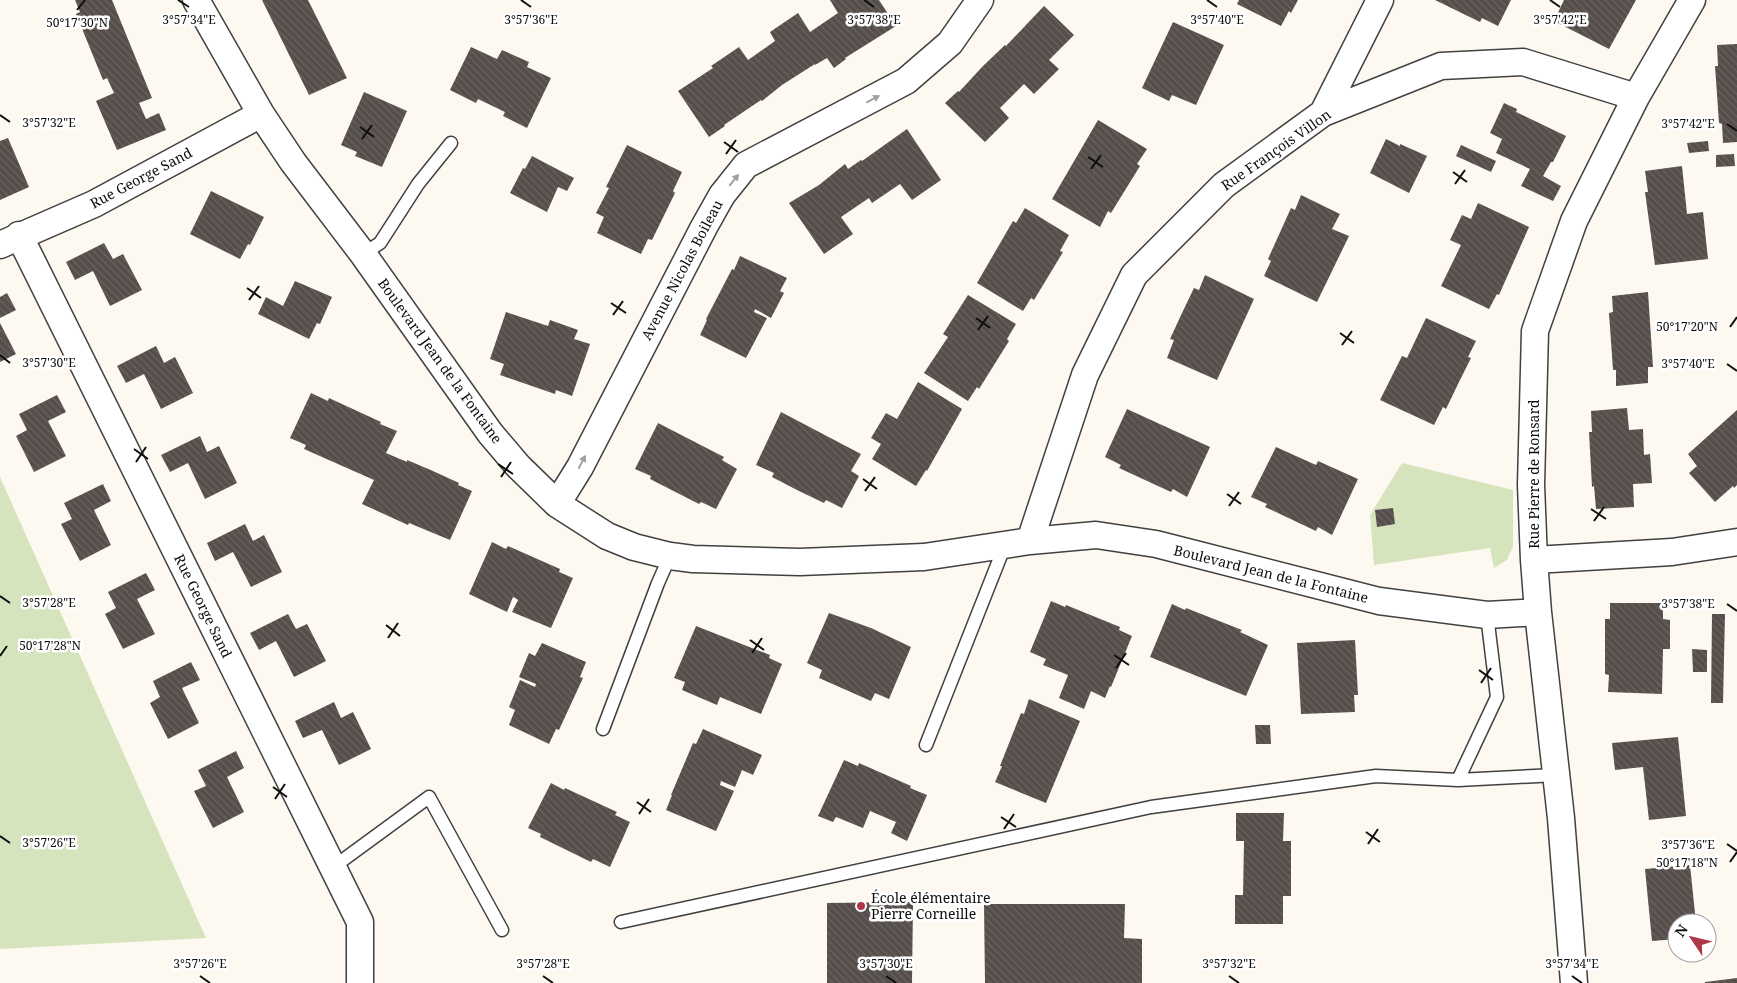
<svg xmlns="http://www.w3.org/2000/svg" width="1737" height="983" font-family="'Noto Serif',serif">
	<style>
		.grass { fill: #d6e4bd }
		.building { fill: url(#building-back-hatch) }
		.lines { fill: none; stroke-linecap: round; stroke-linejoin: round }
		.service-casing { stroke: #414141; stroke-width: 15 }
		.minor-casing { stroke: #414141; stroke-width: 29 }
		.service { stroke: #fff; stroke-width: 12 }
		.minor { stroke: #fff; stroke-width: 26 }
		.oneway { fill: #9f9f9f }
		.ticks { fill: none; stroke: #0e0e0e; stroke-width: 2 }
		.poi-dot { fill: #ad3648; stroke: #fff; stroke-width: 2 }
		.labels { text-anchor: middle; stroke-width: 5; stroke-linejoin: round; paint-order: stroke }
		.street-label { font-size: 14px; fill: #0e0e0e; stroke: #fff }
		.poi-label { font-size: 14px; fill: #0e0e0e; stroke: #fff; text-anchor: start }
		.ticks-label { font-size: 12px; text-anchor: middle; fill: #0e0e0e; stroke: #fff; stroke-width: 5; stroke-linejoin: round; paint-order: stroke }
	</style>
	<defs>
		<pattern id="building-back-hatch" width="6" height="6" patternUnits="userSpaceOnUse" patternTransform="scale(1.25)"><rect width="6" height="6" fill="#554e4b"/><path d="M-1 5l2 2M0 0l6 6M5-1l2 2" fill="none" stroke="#696361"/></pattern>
	</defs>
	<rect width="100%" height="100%" fill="#fdf9f0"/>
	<path class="grass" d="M1402 463 1513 490V546L1507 560 1494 568 1490 548 1374 565 1370 515Z
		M0 477 206 938 0 949Z"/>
	<path class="building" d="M75 0H112L152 98 139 103 146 119 159 113 166 130 117 150 96 101 114 93 107 78 103 80 76 14 80 12Z
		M262 0H308L347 78 309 95Z
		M830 0H879L896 26 845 58 846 59 834 68 827 58 815 65V64L782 85 762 101 761 100 724 125 725 126 709 137 678 91 713 68 711 66 739 47 748 60 775 41 770 32 798 13 810 32 838 13Z
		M1239 0H1298L1291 13 1289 11 1281 26 1237 4Z
		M1435 0H1511L1498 26 1482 18 1480 22Z
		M1564 0H1636L1609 49 1554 21Z
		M1044 6 1074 35 1049 60 1059 69 1034 94 1024 84 1000 108 1009 118 985 142 945 103 958 91 959 92 982 67 1005 45 1006 46Z
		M1173 22 1224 45 1196 105 1172 95 1169 101 1142 88Z
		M1737 44V142L1723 143 1722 124 1719 123 1715 66H1718L1717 45Z
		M471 47 497 59 502 50 529 62 527 67 551 78 527 128 503 116 505 112 478 99 476 103 450 90Z
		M364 92 407 111 382 167 355 156 357 152 341 145Z
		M1504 103 1517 109 1516 112 1566 136 1553 162H1551L1543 176 1561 186 1553 201 1521 186 1530 169 1496 153 1502 139 1490 133Z
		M1098 120 1147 149 1137 164 1140 166 1111 213 1108 211 1100 227 1052 199Z
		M907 129 941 180 912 200 900 184 872 203 869 198 841 217 853 234 824 254 789 203 819 185 845 164 848 169 861 160 862 161Z
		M8 138 29 187 0 200V141Z
		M1386 139 1400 146V144L1427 156 1409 193 1370 173Z
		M1708 141 1709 151 1689 153 1687 143Z
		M627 145 682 172 673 191 675 193 652 240 648 239 641 254 597 233 604 217 596 213 609 188 606 187Z
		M1461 145 1496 161 1491 172 1456 156Z
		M1734 154 1735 166 1716 167V155Z
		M532 156 574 178 567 191 558 187 547 212 510 193 523 168 525 169Z
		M1682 166 1687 214 1703 212 1708 259 1655 265 1645 192H1648L1645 171Z
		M211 191 264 217 250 245 248 244 240 259 190 234Z
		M1301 195 1340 214 1332 229 1349 236 1317 302 1264 276 1271 261 1268 259 1291 208 1295 210Z
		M1478 203 1529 227 1499 295 1497 294 1489 309 1441 286 1461 245 1450 240 1462 215 1471 219Z
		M1025 208 1069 235 1060 251 1063 252 1034 300 1031 298 1023 311 977 283 1013 221 1016 223Z
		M104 243 113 259 123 254 142 290 110 306 93 271 75 280 66 262Z
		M740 256 787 278 780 291 784 293 771 318 755 309 754 312 767 318 746 358 700 335 707 320 706 319 732 269 734 270Z
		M1205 275 1254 299 1217 380 1167 358 1174 340 1170 339 1182 313 1194 288 1199 290Z
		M295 281 332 297 320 324 317 323 309 339 258 314 266 297 283 306Z
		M1648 292 1653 367H1648V383L1616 386V370H1613L1609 313 1613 312 1612 296Z
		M7 293 16 310 0 318V297Z
		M968 295 1016 324 1007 339 1009 341 979 389 977 387 968 401 924 373 948 337 943 334Z
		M506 312 548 326 550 320 578 330 574 339 590 344 572 396 556 390 555 394 500 375 504 364 490 359Z
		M1426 318 1476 341 1468 357 1471 358 1459 382 1446 409 1443 407 1434 425 1380 400 1402 356 1407 358Z
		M0 323 16 354 0 362Z
		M156 346 164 363 175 357 193 393 161 409 144 374 126 383 117 366Z
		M918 382 962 409 927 471 926 470 916 486 872 459 881 444 871 438 886 413 897 419Z
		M311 393 328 401 329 398 381 422 380 424 397 431 386 453 407 462V460L433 471 459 483 458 485 472 491 450 540 409 523 408 525 362 504 374 480 304 449 306 445 290 438Z
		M57 395 66 412 48 421 66 456 34 472 16 436 27 430 19 414Z
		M1627 408 1629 430 1643 429 1644 455 1650 454 1652 483 1633 484 1634 507 1596 509 1594 486 1592 487 1589 432H1592L1591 411Z
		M1127 409 1210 447 1187 497 1173 489 1171 492 1119 468 1121 465 1105 457Z
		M1737 410V485L1734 488 1733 486 1715 502 1689 473 1697 466 1688 454Z
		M781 412 861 454 851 471 859 476 842 508 826 500 824 503 797 490 772 477 774 473 756 465Z
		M658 423 724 457 722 460 737 469 716 509 701 502 699 504 650 479 651 476 635 469Z
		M200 436 207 452 219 446 237 483 205 499 188 463 170 472 161 455Z
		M1276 447 1316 465 1318 461 1358 479 1332 535 1318 527 1316 531 1265 507 1267 504 1251 497Z
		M103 484 111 501 94 510 111 545 80 561 61 524 72 519 64 503Z
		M1393 508 1395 524 1377 527 1375 510Z
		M245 524 253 541 264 535 282 572 251 587 233 552 215 561 207 543Z
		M492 542 506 549 508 546 560 569 559 572 573 578 551 628 512 612 518 600 515 598 513 597 507 612 469 594Z
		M146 573 155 590 137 599 155 634 123 649 105 614 116 608 108 592Z
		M1051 601 1065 607 1066 605 1120 627 1119 630 1132 636 1111 687 1110 686 1105 698 1091 691 1084 709 1059 698 1068 675 1043 665 1046 659 1030 652Z
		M1610 603H1663V619L1670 620V649H1663L1662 694 1608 692 1609 675 1605 674V619H1610Z
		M1172 604 1185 610 1186 608 1242 630 1240 632 1268 645 1246 696 1150 657Z
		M829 613 871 628 911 647 889 699 875 693 871 701 819 678 822 670 807 663Z
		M288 614 296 629 307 624 326 661 294 677 276 641 259 650 250 633Z
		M1712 614H1725L1723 703H1711Z
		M696 626 770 655 769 658 782 664 761 714 720 697 717 705 682 690 685 682 674 678Z
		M1355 640 1358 695H1354L1355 712 1301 714 1297 643Z
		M542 643 586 662 580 677 583 678 559 730 556 729 549 744 509 725 515 710 509 707 520 680 535 687 536 684 519 677 529 653 535 656Z
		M1692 649 1707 650V672H1693Z
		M191 662 200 680 182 688 199 723 168 739 150 703 160 697 153 681Z
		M1029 699 1080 721 1046 803 995 782 1002 766H1000L1021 713 1024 714Z
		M334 702 341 718 353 712 371 749 339 765 322 730 303 738 295 721Z
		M1255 725H1270L1271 744H1256Z
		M703 729 762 755 753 775 742 770 735 787 721 781 720 785 734 791 716 831 666 810 672 795H671L693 743 696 744Z
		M1678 737 1686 816 1649 820 1643 767 1615 770 1612 743Z
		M236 751 244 768 227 777 244 812 213 828 194 791 206 786 198 770Z
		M844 760 858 766 859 763 911 786 910 788 927 795 907 841 891 833 896 822 870 811 863 828 836 817 833 822 818 816Z
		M551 783 564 790 565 788 617 812 615 815 630 822 610 867 593 859 591 862 540 837 541 834 528 828Z
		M1236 813H1284L1283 841H1291V896H1283V924H1235V895H1243L1244 841H1236Z
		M1690 865 1696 923H1677V939L1652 941 1645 869Z
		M913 902 912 983H827V903Z
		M984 904H1125L1124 938 1142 939V983H985Z
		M1737 978V983H1705V982Z"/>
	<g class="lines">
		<defs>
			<path id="service" d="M363 254 380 243 418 184 451 143
				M1487 615 1497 697 1458 780 1556 775
				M603 729 658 583 670 556
				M926 745 1005 545
				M332 868 429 797 502 930
				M621 922 1151 807 1376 776 1458 780"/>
			<path id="minor" d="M196 0 261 114 293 162 363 254 490 433 518 466 557 504 607 536 634 547 670 556 693 559 800 562 924 557 1030 541 1096 535 1156 544 1379 601 1487 615 1538 612
				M1323 113 1380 0
				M19 235 360 922V983
				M0 245 94 204 261 114
				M557 504 580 467 704 227 722 195 746 165 906 81 950 43 980 0
				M1030 541 1085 375 1134 275 1224 185 1323 113 1441 66 1523 62 1636 97
				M1534 560 1672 552 1737 542
				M1574 983 1561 818 1538 612 1534 560 1531 485 1535 331 1574 221 1636 97 1692 0"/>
		</defs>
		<use href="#service" class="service-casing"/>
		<use href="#minor" class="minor-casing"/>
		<use href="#service" class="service"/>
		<use href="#minor" class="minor"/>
	</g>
	<defs><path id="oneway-solid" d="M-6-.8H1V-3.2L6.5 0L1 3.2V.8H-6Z" transform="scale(1.25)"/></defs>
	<g class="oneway">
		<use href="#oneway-solid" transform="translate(873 99) rotate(-28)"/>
		<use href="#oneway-solid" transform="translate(734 180) rotate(-51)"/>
		<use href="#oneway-solid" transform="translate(582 462) rotate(-62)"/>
	</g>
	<path class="ticks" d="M178 0 189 7M521 0 531 7M864 0 874 7M1207 0 1217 7M1550 0 1560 7M77 10 85 0M0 115 10 122M1727 124 1737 131M360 127 374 137M362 139 372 125M724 142 738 152M726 154 736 140M1088 157 1103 167M1091 169 1101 155M1453 172 1467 182M1455 184 1465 170M247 288 261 298M249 300 259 286M611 303 626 313M613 315 623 301M976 318 990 328M1730 327 1737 317M978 330 988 316M1340 333 1354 343M1342 345 1352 331M0 355 10 363M1727 364 1737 371M134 449 148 459M136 462 146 447M498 464 513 474M501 477 511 462M863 479 877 489M865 491 875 477M1227 494 1241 504M1229 506 1239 492M1591 509 1606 519M1594 521 1604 507M0 596 10 603M1727 604 1737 611M386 625 400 636M388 638 398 623M750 640 764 650M752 653 762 638M1114 655 1129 665M0 656 7 646M1116 668 1126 653M1479 670 1493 680M1481 683 1491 668M273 787 287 797M275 799 285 784M637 802 651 812M639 814 649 799M1001 817 1016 827M1004 829 1014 814M1366 832 1380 842M0 836 10 843M1368 844 1378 829M1727 844 1737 851M1730 862 1737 852M200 976 210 983M543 976 553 983M886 976 896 983M1229 976 1239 983M1572 976 1582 983"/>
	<circle class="poi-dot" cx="861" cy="906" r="5"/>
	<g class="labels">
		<g class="street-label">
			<text transform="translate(1276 150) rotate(-35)" y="5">Rue François Villon</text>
			<text transform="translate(141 178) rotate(-28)" y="5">Rue George Sand</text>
			<text transform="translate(682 270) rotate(-62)" y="5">Avenue Nicolas Boileau</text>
			<text transform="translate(440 361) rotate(54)" y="5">Boulevard Jean de la Fontaine</text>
			<text transform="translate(1534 474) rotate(-90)" y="5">Rue Pierre de Ronsard</text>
			<text transform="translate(1271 574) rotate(14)" y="5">Boulevard Jean de la Fontaine</text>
			<text transform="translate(203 606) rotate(64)" y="5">Rue George Sand</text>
		</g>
		<g class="poi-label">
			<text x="871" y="903">École élémentaire<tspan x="871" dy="16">Pierre Corneille</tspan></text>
		</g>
	</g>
	<g class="ticks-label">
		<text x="1217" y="24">3°57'40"E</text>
		<text x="1560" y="24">3°57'42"E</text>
		<text x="189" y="24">3°57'34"E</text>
		<text x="531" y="24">3°57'36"E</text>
		<text x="874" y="24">3°57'38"E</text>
		<text x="77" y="27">50°17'30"N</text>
		<text x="49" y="127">3°57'32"E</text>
		<text x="1688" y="128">3°57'42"E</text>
		<text x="1687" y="331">50°17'20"N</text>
		<text x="49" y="367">3°57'30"E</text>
		<text x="1688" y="368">3°57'40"E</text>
		<text x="49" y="607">3°57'28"E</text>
		<text x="1688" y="608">3°57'38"E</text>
		<text x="50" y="650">50°17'28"N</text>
		<text x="49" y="847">3°57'26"E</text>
		<text x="1688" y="849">3°57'36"E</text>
		<text x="1687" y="867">50°17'18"N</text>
		<text x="200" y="968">3°57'26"E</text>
		<text x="543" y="968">3°57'28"E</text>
		<text x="886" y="968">3°57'30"E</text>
		<text x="1229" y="968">3°57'32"E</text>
		<text x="1572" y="968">3°57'34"E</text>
	</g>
	<g transform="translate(1692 938) rotate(305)"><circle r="24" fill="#ffffff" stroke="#9f9f9f"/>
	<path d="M0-4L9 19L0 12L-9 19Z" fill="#ad3648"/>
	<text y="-8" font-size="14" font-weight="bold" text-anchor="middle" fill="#0e0e0e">N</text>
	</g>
</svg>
